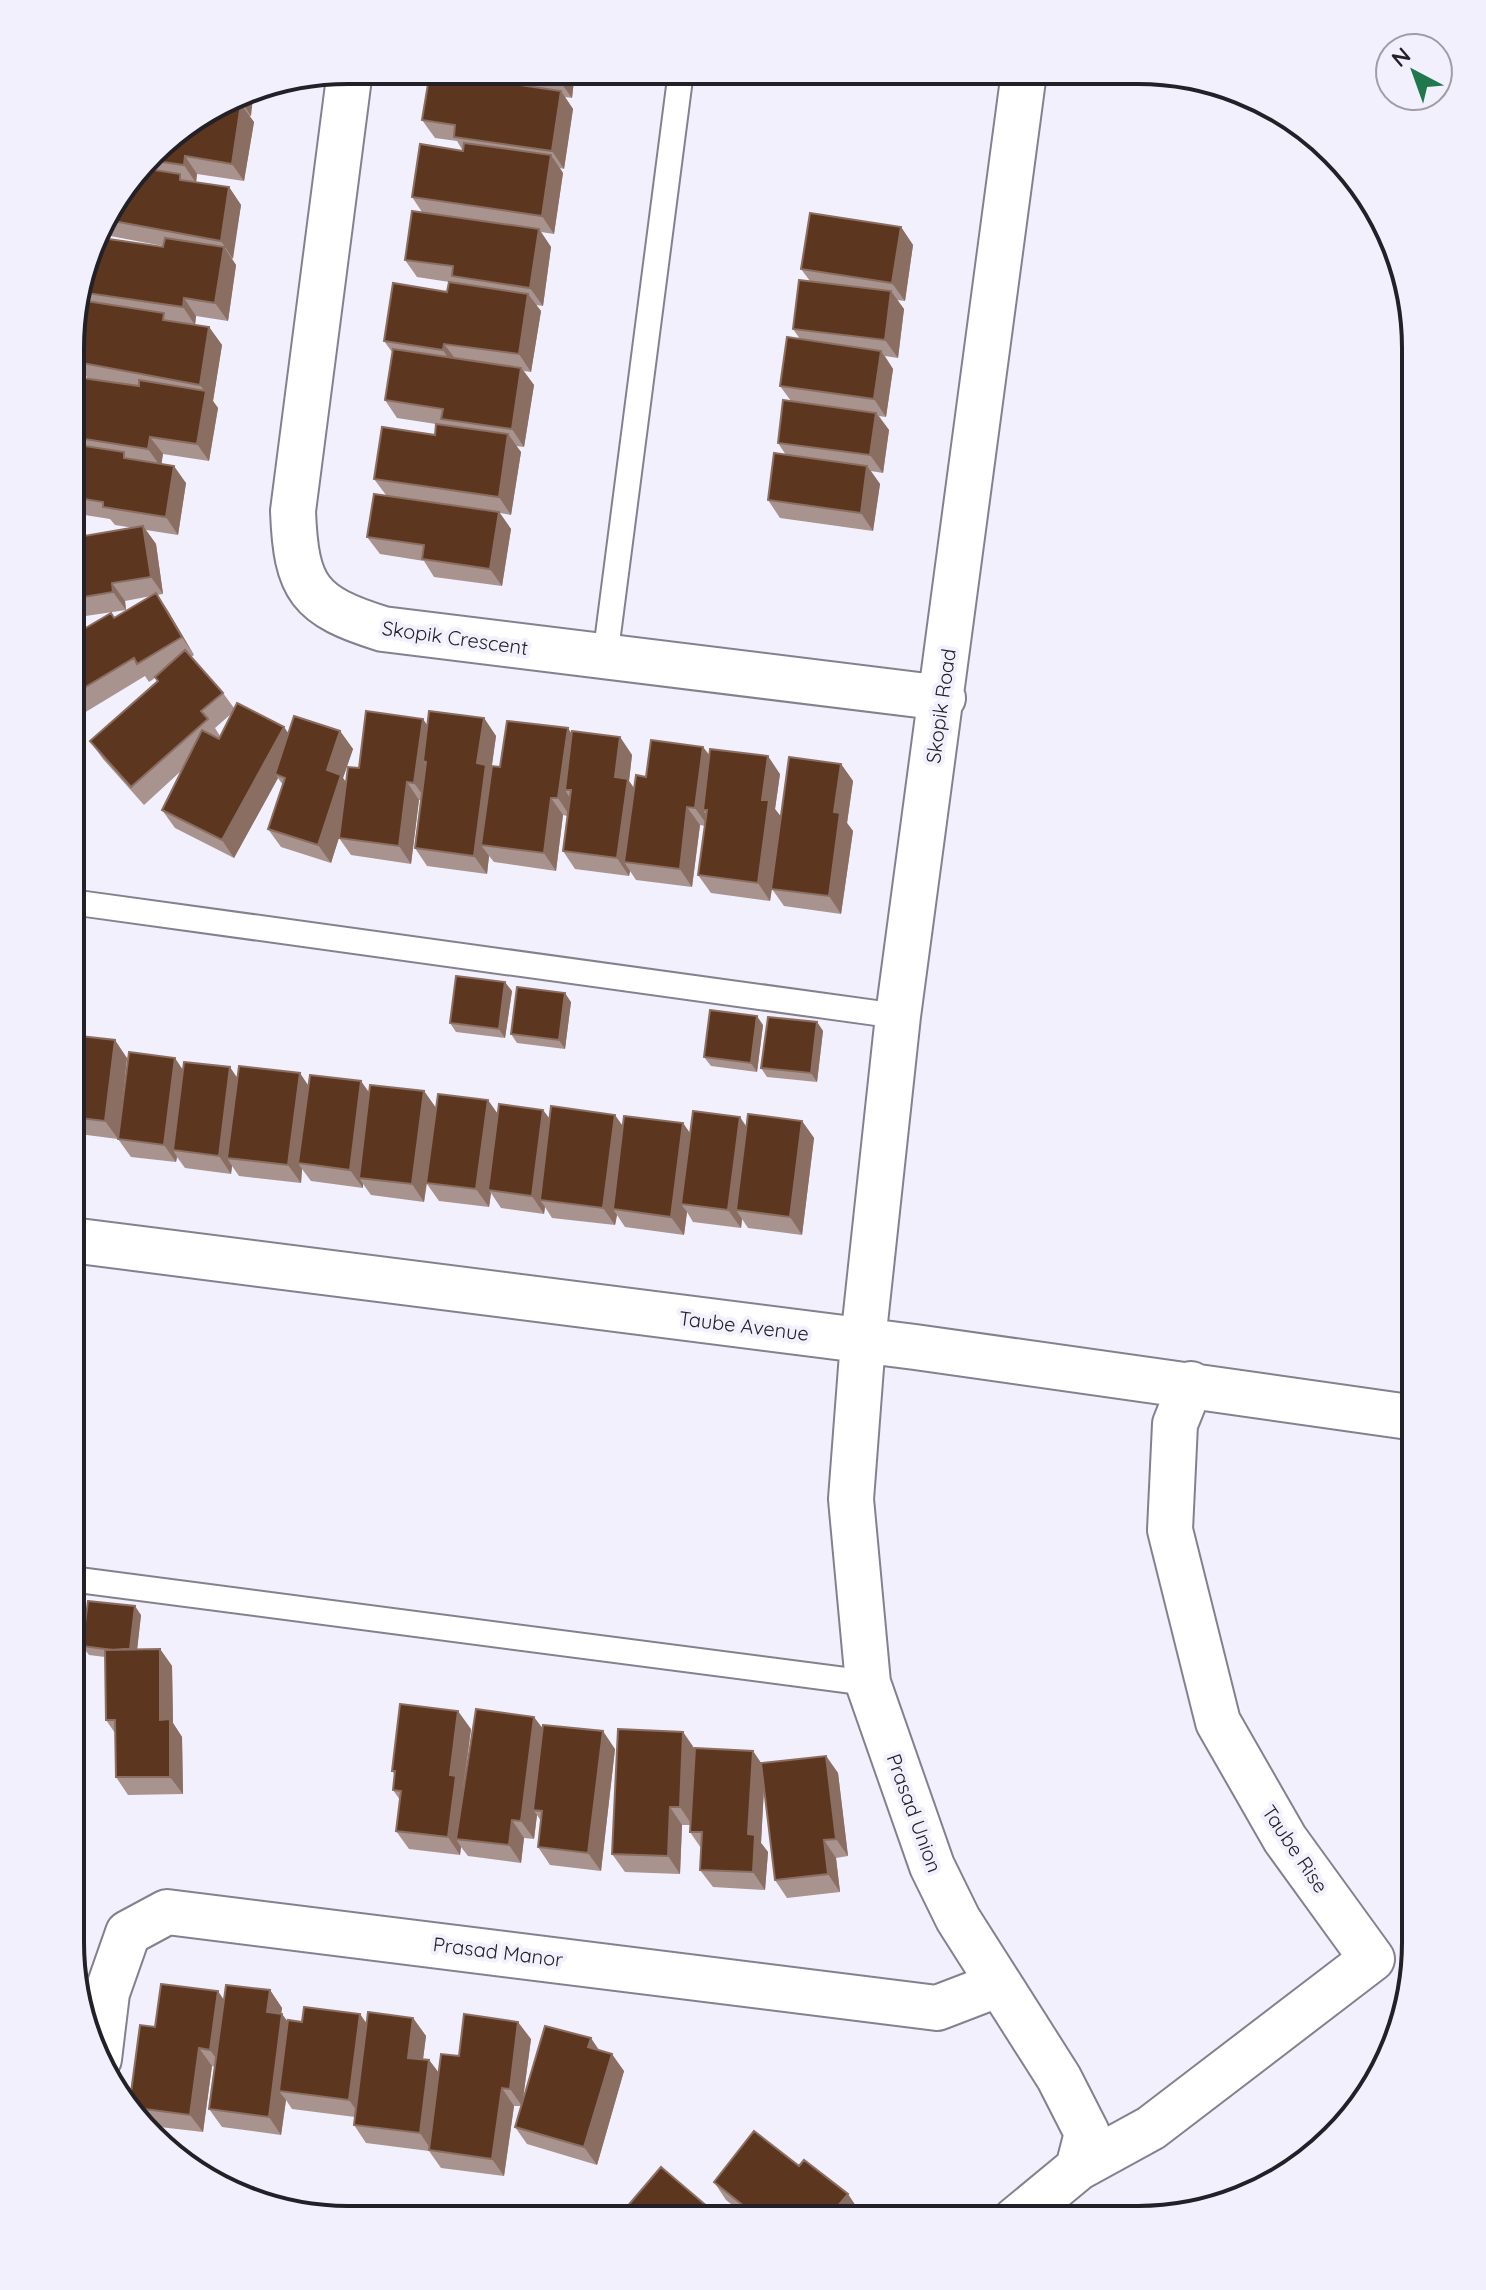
<svg xmlns="http://www.w3.org/2000/svg" width="1486" height="2290" font-family="Quicksand,sans-serif">
	<style>
		.lines { fill: none; stroke-linecap: round; stroke-linejoin: round }
		.lane-casing { stroke: #84808e; stroke-width: 28 }
		.street-casing { stroke: #84808e; stroke-width: 48 }
		.lane { stroke: #fff; stroke-width: 24 }
		.street { stroke: #fff; stroke-width: 44 }
		.wall { fill: #a8938e; fill-rule: evenodd }
		.shaded-wall { fill: #8a6e62 }
		.building { fill: #5d361f; stroke: #8a6e62; stroke-width: 2 }
		.labels { text-anchor: middle; stroke-width: 8; stroke-linejoin: round; paint-order: stroke }
		.street-label { font-size: 20px; fill: #232127; stroke: #f3f0fd }
		.rim { fill: none; stroke: #232127; stroke-width: 4 }
	</style>
	<rect width="100%" height="100%" fill="#f3f0fd"/>
	<g class="lines">
		<defs>
			<path id="lane" d="M605 658 681 71
				M71 902 898 1016
				M71 1579 868 1683"/>
			<path id="street" d="M350 70 293 511C296 589 309 606 383 629L943 698
				M71 1240 915 1347 1416 1418
				M99 2059 107 1993 128 1933 167 1912 937 2008 997 1985
				M1078 2168 1151 2128 1372 1959 1285 1839 1218 1722 1170 1530 1175 1424 1191 1384
				M1015 2220 1078 2168 1087 2133 1059 2078 958 1919 932 1866 868 1683 851 1499 863 1341 898 1016 1024 72"/>
		</defs>
		<use href="#lane" class="lane-casing"/>
		<use href="#street" class="street-casing"/>
		<use href="#lane" class="lane"/>
		<use href="#street" class="street"/>
	</g>
	<path class="wall" d="M434 70 575 71 572 98 565 97 573 109 564 169 560 168 563 173 554 234 541 232 551 247 543 306 536 305 541 311 531 372 524 371 534 385 524 447 516 446 521 452 511 515 500 513 511 529 502 586 434 577 424 561 380 554 367 537 386 495 374 479 435 435 436 424 397 418 385 400 392 352 384 341 447 292 456 283 417 277 405 260 422 212 412 197 463 151 457 141 435 138 422 120 436 73Z
		M242 91 251 116H249L254 122 244 181 197 174 196 182 229 187 241 205 232 259 236 265 228 321 196 316 195 325 209 327 222 345 213 401 218 408 209 461 163 454 161 464 186 483 178 535 146 530 156 544 163 594 157 595 168 611 194 655 191 657 223 693 234 708 288 733 340 731 353 749 343 778 346 782 359 768 423 719 427 726 484 718 496 736 491 771 572 735 620 737 632 755 629 781 634 788 646 777 703 747 709 755 780 774 775 809 781 817 841 764 853 781 847 823 853 831 841 914 784 906 772 889 770 901 711 893 698 875 705 826 700 825 692 887 636 880 630 871 629 876 575 869 563 851 567 816 563 815 556 871 494 862 489 856 487 874 427 866 415 848 421 800H419L411 864 351 855 339 838 331 863 281 847 268 829 283 785 278 778 234 858 175 828 162 810 181 771 144 805 103 759 90 741 157 681 155 678 149 682 145 676 84 713 72 696V636L115 618 151 596 125 601 126 610 72 618V538L134 528 115 525 110 519 72 513V396L88 379 77 362 87 302 80 292 163 247V246L105 235 99 224 164 139ZM231 714 220 736 215 728Z
		M901 227 913 245 905 301 897 300 904 309 898 358 885 356 893 369 886 417 879 416 889 430 883 473 871 471 880 484 873 531 780 518 768 500 786 455 778 443 791 401 780 386 800 339 793 329 810 281 801 269Z
		M512 991 505 1038 456 1032 450 1023Z
		M571 1002 565 1049 517 1043 511 1034Z
		M817 1022 823 1031 817 1082 767 1077 761 1068Z
		M763 1025 757 1072 711 1066 704 1057Z
		M71 1035 127 1058 118 1139 71 1133Z
		M183 1070 369 1093 424 1091 436 1108 498 1114 543 1110 550 1119 623 1126 683 1123 690 1133 802 1121 814 1138 802 1235 748 1228 742 1219 741 1228 693 1222 687 1212 684 1235 625 1227 617 1215 615 1225 552 1218 545 1207 544 1214 501 1208 491 1193 489 1207 439 1201 427 1184 424 1202 371 1195 363 1184V1188L311 1181 302 1169 301 1183 239 1176 232 1166 231 1174 185 1168 177 1157 176 1162 131 1157 118 1139Z
		M141 1615 137 1649H160L172 1666 173 1723 182 1737 183 1794 128 1795 116 1777 115 1733 106 1720 105 1657 89 1655 82 1646Z
		M542 1728 615 1749 601 1871 550 1865 538 1847 541 1821 537 1815 534 1839 524 1838 521 1863 468 1856 461 1847 460 1855 409 1849 396 1831 400 1800 393 1790 395 1775 392 1771 471 1729 464 1788Z
		M683 1732 695 1749 753 1751 761 1763 826 1756 838 1773 848 1856 836 1858 840 1892 787 1898 775 1880 764 1789 761 1843 768 1852 765 1890 713 1887 700 1870 701 1848 690 1832V1825H682L680 1874 625 1872 612 1854Z
		M270 1990 282 2008 281 2014 288 2022 367 2023 413 2018 426 2036 423 2059 429 2060 439 2073 459 2056 531 2039 523 2099 599 2050 624 2071 597 2165 527 2144 515 2127 521 2106H514L504 2176 441 2168 429 2151 366 2143 354 2125 355 2117 292 2109 286 2100 281 2135 222 2127 209 2109 215 2067 212 2066 203 2132 151 2126 130 2100 155 2027 224 2000Z
		M799 2166 860 2212 854 2219H750L726 2200 714 2182Z"/>
	<path class="shaded-wall" d="M561 71H575L572 98 559 80Z
		M254 89 251 116 239 98V93Z
		M561 91 573 109 564 169 552 151Z
		M241 104 254 122 244 181 232 164Z
		M551 155 563 173 554 234 542 216Z
		M185 156 197 174 196 183 184 165Z
		M229 187 241 205 233 259 221 241Z
		M901 227 913 245 905 301 892 283Z
		M539 229 551 247 543 306 530 288Z
		M224 247 236 265 228 321 215 303Z
		M891 291 904 309 898 358 885 340Z
		M528 294 541 311 531 372 519 354Z
		M184 298 196 316 195 325 183 307Z
		M209 327 222 345 213 401 218 408 209 461 197 444 205 392 200 385Z
		M444 344 457 361 455 368 443 350Z
		M881 351 893 369 886 417 874 399Z
		M521 368 534 385 524 447 512 429Z
		M876 413 889 430 883 473 870 455Z
		M508 434 521 452 511 515 499 497Z
		M150 437 163 454 161 467 148 449Z
		M174 466 186 483 178 535 166 517Z
		M867 466 880 484 873 531 861 513Z
		M499 512 511 529 502 586 490 569Z
		M143 526 156 544 163 594 151 577Z
		M112 583 125 601 126 610 113 592Z
		M156 593 168 611 194 655 182 637Z
		M484 718 496 736 481 845 489 856 487 874 474 856 477 763Z
		M423 719 435 737 426 762 423 761 430 772 427 801 414 783Z
		M284 727 296 744 275 774 278 778 234 858 222 840Z
		M568 728 580 746 571 790H565L572 801 570 816 558 798Z
		M340 731 353 749 343 778 353 792 331 863 318 845 327 770Z
		M620 737 632 755 629 781 640 797 624 862 630 871 629 876 617 858 615 777Z
		M703 747 716 764 707 810H703L709 819 708 826 695 808Z
		M768 756 780 774 775 809 782 818 770 901 758 883 762 800Z
		M841 764 853 781 847 823 853 831 841 914 829 896 834 812Z
		M407 782 419 800 411 864 399 846Z
		M551 798 563 815 556 871 544 853Z
		M687 807 700 825 692 887 680 869Z
		M505 982 512 991 505 1038 499 1029Z
		M565 993 571 1002 565 1049 559 1040Z
		M757 1016 763 1025 757 1072 751 1063Z
		M817 1022 823 1031 817 1082 811 1073Z
		M115 1040 127 1058 118 1139 105 1121Z
		M175 1058 187 1076 173 1150 177 1157 176 1162 164 1145Z
		M230 1067 242 1085 227 1158 232 1166 231 1174 219 1156Z
		M300 1073 312 1091 298 1163 302 1169 301 1183 288 1165Z
		M361 1081 373 1098 359 1178 363 1184V1188L350 1170Z
		M424 1091 436 1108 424 1202 412 1184Z
		M488 1100 500 1117 488 1190 491 1193 489 1207 476 1189Z
		M543 1110 555 1127 540 1200 545 1207 544 1214 532 1196Z
		M615 1115 627 1132 613 1209 617 1215 615 1225 603 1208Z
		M740 1117 752 1135 736 1210 742 1219 741 1228 728 1210Z
		M802 1121 814 1138 802 1235 790 1217Z
		M683 1123 695 1141 681 1204 687 1212 684 1235 671 1217Z
		M135 1606 141 1615 136 1660 129 1651Z
		M160 1649 172 1666 173 1723 182 1737 183 1794 170 1777 160 1720Z
		M458 1711 471 1729 463 1787 468 1794 456 1839 461 1847 460 1855 448 1837 450 1775Z
		M534 1717 547 1734 533 1810 537 1815 534 1839 521 1821Z
		M603 1731 615 1749 601 1871 588 1853Z
		M683 1732 695 1750 692 1825 680 1807Z
		M753 1751 765 1769 761 1843 768 1852 765 1890 753 1872 748 1834Z
		M826 1756 838 1773 848 1856 836 1839Z
		M670 1807 682 1825 680 1874 668 1856Z
		M512 1820 524 1838 521 1863 509 1845Z
		M824 1840 836 1858 840 1892 828 1874Z
		M270 1990 282 2008 279 2030 267 2012Z
		M218 1991 230 2009 223 2068 210 2050Z
		M282 2014 295 2031 279 2091 286 2100 281 2135 269 2117Z
		M360 2014 372 2031 362 2118 349 2100Z
		M413 2018 426 2036 421 2075 408 2058Z
		M518 2022 531 2039 522 2106 510 2089Z
		M591 2038 603 2056 588 2047Z
		M199 2048 212 2066 203 2132 190 2115Z
		M612 2054 624 2071 597 2165 584 2147Z
		M429 2060 442 2077 432 2151 420 2133Z
		M502 2088 514 2106 504 2176 492 2159Z
		M848 2194 860 2212 854 2219H827Z"/>
	<path class="building" d="M494 70 561 71 559 80Z
		M430 72 561 91 552 151 454 137 455 125 422 120Z
		M239 93V98L231 97Z
		M225 102 241 104 232 164 185 156 184 165 149 160 164 139Z
		M464 143 551 155 542 216 412 197 420 144 463 151Z
		M142 168 180 174V180L229 187 221 241 103 219Z
		M412 211 539 229 530 288 452 276 453 266 405 260Z
		M810 213 901 227 892 283 801 269Z
		M95 237 163 247 165 238 224 247 215 303 184 298 183 307 80 292 82 279Z
		M799 280 891 291 885 340 793 329Z
		M449 282 528 294 519 354 444 344 443 350 384 341 393 283 447 292Z
		M86 301 164 313 163 320 209 327 200 385 77 362Z
		M787 337 881 351 874 399 780 386Z
		M393 349 521 368 512 429 441 419 443 409 385 400Z
		M75 377 139 386V380L206 391 197 444 150 437 148 449 72 437V396Z
		M783 400 876 413 870 455 778 443Z
		M436 424 508 434 499 497 374 479 382 427 435 435Z
		M72 444 124 452V458L174 466 166 517 103 507V502L72 497Z
		M774 453 867 466 861 513 768 500Z
		M374 494 499 512 490 569 422 559 424 545 367 537Z
		M143 526 151 577 112 583 113 592 72 599V538Z
		M156 593 182 637 137 664 134 658 72 695V636L111 613 114 618Z
		M185 650 223 693 201 711 208 719 131 787 90 741 158 681 155 677Z
		M237 703 284 727 222 840 162 810 202 730 219 739Z
		M366 711 423 719 414 783 407 782 399 846 339 838 348 767 359 768Z
		M429 711 484 718 477 763 486 765 474 856 415 848 426 762 423 761Z
		M294 716 340 731 327 770 341 775 318 845 268 829 285 778 275 774Z
		M507 721 568 728 558 798H551L544 853 481 845 492 766 500 767Z
		M572 731 620 737 615 777 628 779 617 858 563 851 571 790H565Z
		M651 740 703 747 695 808 687 807 680 869 624 862 636 775 646 777Z
		M710 749 768 756 762 800H769L758 883 698 875 707 810H703Z
		M789 757 841 764 834 812 840 813 829 896 771 889Z
		M456 976 505 982 499 1029 450 1023Z
		M517 987 565 993 559 1040 511 1034Z
		M710 1010 757 1016 751 1063 704 1057Z
		M768 1017 817 1022 811 1073 761 1068Z
		M71 1035 115 1040 105 1121 71 1117Z
		M129 1052 175 1058 164 1145 118 1139Z
		M184 1062 230 1067 219 1156 173 1150Z
		M239 1066 300 1073 288 1165 227 1158Z
		M310 1075 361 1081 350 1170 298 1163Z
		M370 1085 424 1091 412 1184 359 1178Z
		M438 1094 488 1100 476 1189 426 1183Z
		M499 1104 543 1110 532 1196 488 1190Z
		M551 1106 615 1115 603 1208 540 1200Z
		M693 1111 740 1117 728 1210 681 1204Z
		M748 1114 802 1121 790 1217 736 1210Z
		M624 1116 683 1123 671 1217 613 1209Z
		M88 1601 135 1606 130 1649 113 1650 82 1646Z
		M160 1649V1720L170 1719V1777H116L115 1720H106L105 1650Z
		M400 1704 458 1711 450 1775 456 1776 448 1837 396 1831 401 1791 393 1790 395 1771H392Z
		M476 1709 534 1717 521 1821 512 1820 509 1845 456 1839Z
		M543 1725 603 1731 588 1853 538 1847 542 1811 533 1810Z
		M618 1729 683 1732 680 1807H670L668 1856 612 1854Z
		M695 1748 753 1751 748 1834 755 1835 753 1872 700 1870 702 1832H690Z
		M826 1756 836 1839 824 1840 828 1874 775 1880 761 1763Z
		M161 1984 218 1991 210 2050 199 2048 190 2115 137 2108 130 2100 140 2025 155 2027Z
		M226 1985 270 1990 267 2012 282 2014 269 2117 209 2109Z
		M304 2007 360 2014 349 2100 279 2091 288 2020 302 2022Z
		M368 2012 413 2018 408 2058 429 2060 420 2133 354 2125Z
		M464 2014 518 2022 510 2089 502 2088 492 2159 429 2150 441 2054 459 2056Z
		M545 2026 591 2038 588 2047 612 2054 584 2147 515 2127Z
		M754 2131 799 2166 804 2160 848 2194 827 2219H760L714 2182Z
		M661 2167 722 2219H638L626 2208Z"/>
	<g class="labels">
		<g class="street-label">
			<text transform="translate(455 638) rotate(8)" y="7">Skopik Crescent</text>
			<text transform="translate(941 706) rotate(-82)" y="7">Skopik Road</text>
			<text transform="translate(744 1326) rotate(7)" y="7">Taube Avenue</text>
			<text transform="translate(914 1813) rotate(70)" y="7">Prasad Union</text>
			<text transform="translate(1295 1849) rotate(56)" y="7">Taube Rise</text>
			<text transform="translate(498 1952) rotate(7)" y="7">Prasad Manor</text>
		</g>
	</g>
	<path d="M0 0H1486V2290H0ZM348 84H1138A264 264 0 0 1 1402 348V1942A264 264 0 0 1 1138 2206H348A264 264 0 0 1 84 1942V348A264 264 0 0 1 348 84Z" fill="#f3f0fd" fill-rule="evenodd"/>
	<path class="rim" d="M348 84H1138A264 264 0 0 1 1402 348V1942A264 264 0 0 1 1138 2206H348A264 264 0 0 1 84 1942V348A264 264 0 0 1 348 84Z"/>
	<g transform="translate(1414 72) rotate(319)"><circle r="38" fill="#f3f0fd" stroke="#a09da7" stroke-width="2"/>
	<path d="M0-6L14 30L0 20L-14 30Z" fill="#20794d"/>
	<text y="-12" font-size="22" font-weight="bold" text-anchor="middle" fill="#232127">N</text>
	</g>
</svg>
